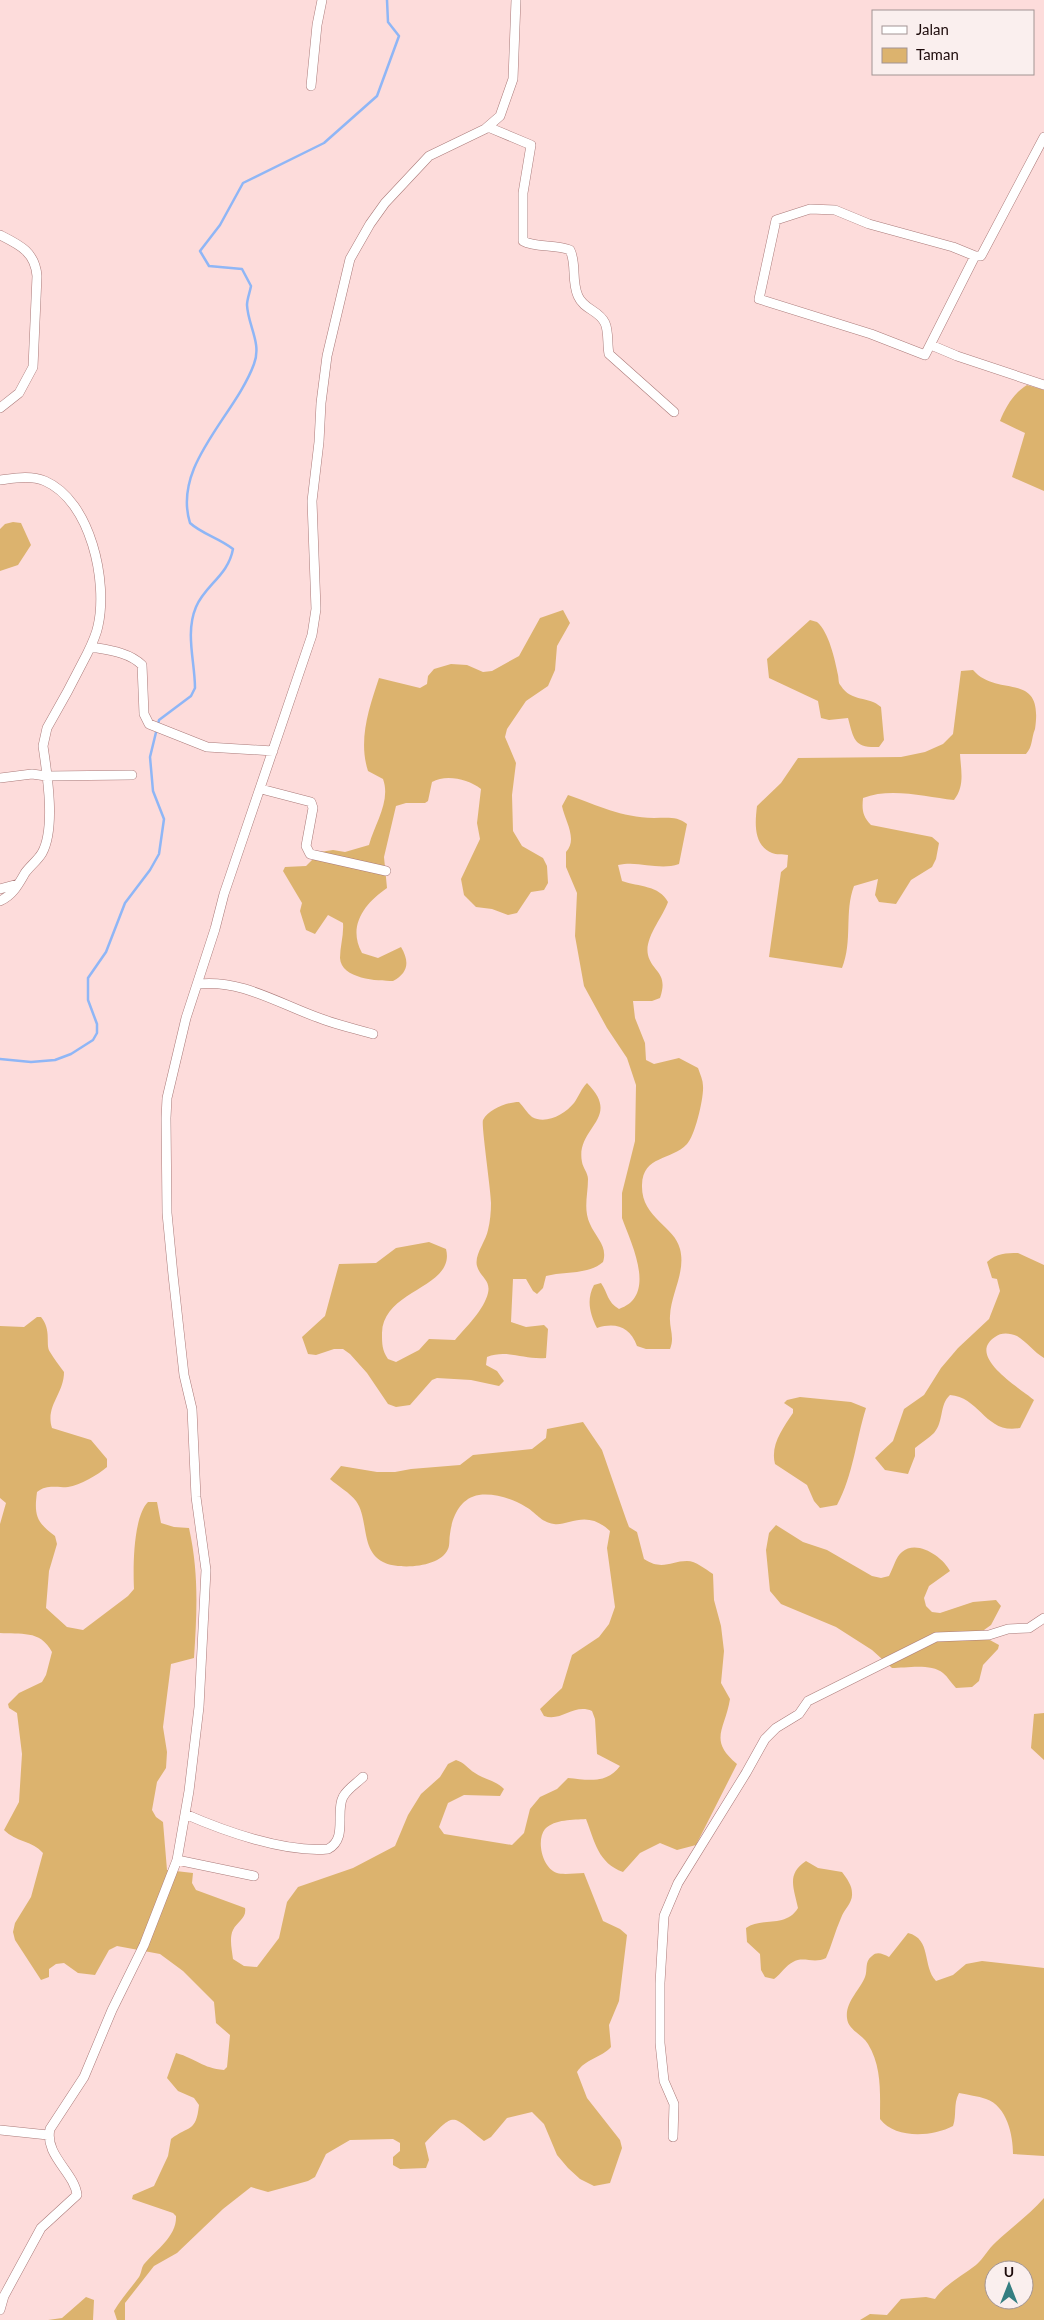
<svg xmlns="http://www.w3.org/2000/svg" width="1044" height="2320" font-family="Lato,sans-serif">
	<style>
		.green { fill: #dcb36e; fill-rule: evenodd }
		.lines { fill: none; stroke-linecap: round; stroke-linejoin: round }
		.stream { stroke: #8fb6f6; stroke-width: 2.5 }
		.street-casing { stroke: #aa7a79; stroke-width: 10 }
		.street { stroke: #fff; stroke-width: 9 }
	</style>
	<rect width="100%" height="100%" fill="#fddcdb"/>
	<path class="green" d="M1027 385 1044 390V491L1012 477 1025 433 1000 421C1006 406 1014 393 1027 385Z
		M13 522 21 523 31 545 18 565 0 571V529L5 524Z
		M563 610 570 623 557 646 555 670 548 686 526 701 507 729 505 737 516 763 512 795 513 831 522 846 543 858 547 866 548 883 544 890 531 892 517 913 508 915 492 909 476 907 464 895 461 879 480 839 477 823 481 789C468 779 446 774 432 782L428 801 425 803H406L396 806 384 857 387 888C365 903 347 926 362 953L378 958 401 947C410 962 408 973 393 981 378 981 341 979 340 958 340 946 344 935 343 923L328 915 315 934 306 930 300 911 302 903 283 871 285 867 306 866 320 852 333 850 345 852 369 845C375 823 391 801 383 779L368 771C358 740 369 708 379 678L420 688 427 684 428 676 434 669 451 664 467 665 483 672 492 671 519 656 540 618Z
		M810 620 817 622C829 632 835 660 838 675 839 680 838 683 841 686 851 702 869 696 881 707L884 740 879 747C854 748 854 740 848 718L829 720 821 718 818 701 769 678 767 659Z
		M973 670C998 699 1044 669 1035 729 1031 739 1033 746 1026 754H960C961 771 965 786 954 800 926 797 891 787 863 798 862 809 862 816 871 825L932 837 939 843 936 859 932 867 911 880 896 904 879 902 875 895 878 879 854 886C844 912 853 941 842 968L769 957 781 872 787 867 788 855C783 854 776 855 772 853 753 845 755 823 757 806L781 783 798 758 901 757 925 752 943 744 953 734 961 671Z
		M568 795C599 806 620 817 654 818 667 818 677 816 687 824L679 864C658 871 639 860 618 865L622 881C639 887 659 885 668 902 663 917 644 938 648 955 652 972 669 972 660 998L652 1001H633L635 1018 645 1043 646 1060 654 1064 679 1058 698 1068C700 1074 703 1080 703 1086 704 1098 695 1136 687 1144 671 1161 643 1155 642 1185 641 1218 675 1226 680 1249 686 1272 671 1293 670 1316 669 1328 675 1337 670 1349H646L637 1346C630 1327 616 1322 597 1328 590 1314 586 1300 594 1285L601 1283C608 1293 607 1302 619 1309 658 1296 631 1243 622 1218V1193L635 1141 636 1085 627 1058 607 1028 584 986 575 936 577 893 566 867V852C578 839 565 821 562 806Z
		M587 1083C623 1119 575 1127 582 1162 583 1168 588 1173 588 1179 588 1195 583 1209 590 1224 596 1238 608 1246 603 1262 588 1275 565 1271 546 1276L543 1288 537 1294 533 1291 526 1279H513L511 1322 526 1327 544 1325 548 1329 546 1358C524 1360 507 1349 487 1357L486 1365 497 1371 504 1381 499 1386 471 1380 437 1378 432 1380 410 1405 396 1407 388 1404 367 1373 350 1354 343 1349H334L316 1355 308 1354 302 1337 325 1316 339 1264 376 1263 396 1248 429 1242 446 1249C456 1288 383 1289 382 1333 382 1344 382 1350 388 1359L396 1362 419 1350 429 1339 455 1340C466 1327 484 1310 488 1293 491 1280 480 1277 477 1266 474 1255 486 1241 488 1230 490 1222 491 1212 491 1203 491 1191 481 1124 483 1120 489 1109 507 1102 519 1102 524 1107 527 1113 532 1117 546 1125 565 1114 574 1103 579 1096 581 1089 587 1083Z
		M1018 1253 1044 1265V1358C1034 1352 1027 1342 1017 1336 1010 1333 1001 1332 995 1337 966 1356 1018 1387 1034 1400L1020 1428C986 1435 980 1397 950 1395 939 1405 944 1422 934 1433 929 1438 921 1443 915 1448V1456L908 1474 885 1470 875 1458 893 1441 904 1409 924 1395 941 1368 958 1348 989 1319 1000 1291 997 1279 992 1278 987 1262C997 1253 1006 1253 1018 1253Z
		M37 1317H41C52 1330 45 1345 50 1352 54 1359 59 1365 64 1372 64 1394 45 1406 52 1428L91 1440 107 1459V1467C98 1475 80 1485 68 1487 55 1488 48 1484 37 1492 34 1515 36 1522 55 1536L57 1544 49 1571 46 1608 67 1627 83 1630 128 1596 134 1589C133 1568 133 1517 148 1502H157L161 1523 174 1527 189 1528C199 1573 197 1612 194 1658L171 1664 163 1727 167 1752 166 1768 157 1782 152 1810 156 1817 163 1822 167 1870 193 1873 192 1883 196 1890 245 1908C247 1918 237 1922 233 1930 229 1938 232 1950 233 1959L244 1966 257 1967 279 1938 287 1902 298 1887 353 1868 395 1846 408 1815 421 1794 440 1777 448 1764 456 1760C465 1763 467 1768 475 1773 485 1780 495 1780 504 1789L500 1796 464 1795 448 1803 439 1827 444 1834 512 1845 524 1833 530 1809 540 1797 557 1789 568 1778C588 1780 607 1784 620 1766L597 1754 595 1719 592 1711C574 1703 562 1722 544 1716L540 1709 562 1688 572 1655 599 1637 609 1624 615 1607 607 1548 610 1531C597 1519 586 1517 569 1522 564 1523 559 1525 554 1524 539 1521 538 1514 526 1507 513 1499 495 1493 479 1495 460 1498 452 1517 450 1534 449 1539 450 1545 448 1549 440 1568 398 1570 383 1562 360 1550 369 1519 356 1501 350 1493 338 1486 330 1479L341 1466 377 1472H395L411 1469 460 1465 473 1455 532 1449 546 1438 547 1429 583 1422 602 1450 626 1519 629 1527 637 1532 644 1559C662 1571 671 1561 687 1561 696 1561 705 1569 713 1574L714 1600 721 1626 724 1651 721 1683 730 1699C725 1730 708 1740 737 1764L696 1845 677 1850 660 1843 640 1853 623 1872C598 1863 595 1842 586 1819 573 1820 555 1819 545 1829 536 1840 542 1868 557 1873 564 1875 576 1873 584 1873L603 1921 620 1929 627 1935 619 2001 609 2025 611 2047C601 2058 585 2059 577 2072L587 2098 620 2140 622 2148 610 2183 594 2186 580 2179 568 2168 557 2155 544 2124 532 2112 507 2118 491 2137 484 2141C450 2115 457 2110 425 2143L429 2160 426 2168 400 2169 393 2165V2157L400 2151V2143L393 2139 350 2140 326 2154 315 2177 308 2181 268 2192 251 2187 223 2209 177 2253 154 2266 125 2303V2320H117L114 2311C121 2299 131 2288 139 2277 142 2272 141 2267 145 2263 156 2250 177 2236 176 2216L173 2213 132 2199 133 2195 154 2186 168 2156 171 2139C189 2125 196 2133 199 2105L194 2098 178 2091 167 2078 176 2053C197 2059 202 2068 224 2070L227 2067 230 2035 216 2023 214 2002 183 1971 160 1954 117 1946 109 1950 95 1975 78 1973 64 1963 56 1964 49 1969V1977L41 1980 15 1940 13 1932 15 1923 31 1897 43 1853C33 1841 16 1842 4 1830L19 1802 22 1754 17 1713 9 1708 8 1704 19 1693 42 1682 46 1675 52 1652C40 1629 20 1635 0 1633V1524L6 1503 0 1498V1326L24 1327Z
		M800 1397 851 1402 866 1408C856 1440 853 1476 837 1505L820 1508 814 1501 807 1485 775 1464C770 1445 783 1428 793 1413V1409L784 1403 787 1400Z
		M776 1525 803 1542 827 1550 872 1576 881 1578 889 1576C893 1569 896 1556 902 1552 917 1539 943 1557 950 1571L929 1586 924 1598 926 1606 932 1612 940 1613 973 1602 996 1600 1001 1606 991 1625 984 1630 988 1639 999 1645 998 1649 983 1665 979 1681 972 1687 956 1688C951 1683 948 1677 943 1673 931 1663 906 1668 892 1668L872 1650 836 1627 781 1604 770 1591 766 1550 769 1533Z
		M1044 1713V1760L1031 1748 1034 1714Z
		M806 1861 818 1868 842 1872C847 1879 852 1885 852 1893 853 1903 844 1909 841 1918 835 1931 832 1945 826 1958 814 1964 803 1956 793 1962 786 1965 781 1974 774 1979L765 1977 761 1970 760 1954 747 1942 746 1928C762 1917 786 1928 798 1908 794 1888 786 1874 806 1861Z
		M908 1933C932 1939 922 1966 936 1981L953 1975 966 1964 982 1961 1044 1968V2156L1013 2154C1013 2135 1007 2106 986 2099 978 2096 968 2095 959 2093 953 2104 957 2115 953 2126 932 2137 895 2139 880 2119 880 2093 882 2067 868 2044 862 2034 848 2030 847 2018 845 2002 860 1990 865 1977 868 1970 864 1962 872 1956 877 1951 883 1954 889 1957Z
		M1044 2198V2320H860L870 2314 887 2315 901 2299 926 2297 935 2299C944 2285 962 2276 976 2265 984 2258 988 2249 996 2242 1012 2227 1029 2215 1044 2198ZM994 2270H1024V2300H994Z
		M86 2297 94 2300 93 2320H48L62 2318Z"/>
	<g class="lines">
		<path class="stream" d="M0 1059 31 1062 55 1060 71 1054 93 1040 97 1033V1024L88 1000V978L106 952 125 903 150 870 159 854 164 819 153 791 150 757 159 720 191 696 195 688C195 662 185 633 196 607 205 585 228 576 233 549 219 538 202 534 190 523 172 465 235 416 254 364 262 343 248 326 247 305 247 299 250 292 251 286L242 269 209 266 200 251 220 225 243 183 324 143 377 96 399 36 388 22 387 0"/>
		<defs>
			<path id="street" d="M311 86 317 25 322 0
				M488 127 531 145 523 193V241C536 248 556 244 570 250 577 265 571 280 578 296 584 310 599 310 605 323 609 332 607 344 609 354L674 412
				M0 235C20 245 35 252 37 276L33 367 19 393 0 408
				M975 256 925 355 871 334 759 299 776 220 810 209 835 210 869 224 953 247 975 256H981L1044 137
				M931 345 957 356 1044 385
				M0 480C15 478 31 475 45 481 91 501 108 582 98 626 96 636 91 646 87 654 74 680 61 704 47 728L43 746C47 773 56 828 42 853 38 860 30 866 25 873 18 885 13 895 0 901
				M91 647C108 650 129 652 142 665L144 714 149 724 207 747 273 751
				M0 778 32 774 46 776 132 775
				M261 789 311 802 313 808 306 846 310 854 386 871
				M0 889 18 884
				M198 984C242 979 281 1005 322 1019 338 1025 356 1029 373 1034
				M185 1814C224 1831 285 1853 328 1849 348 1839 335 1812 343 1797 347 1789 357 1783 363 1777
				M177 1860 254 1876
				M0 2130 48 2135
				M673 2137 674 2104 664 2081 660 2043V1983L664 1916 678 1883 746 1773 765 1739 776 1728 799 1714 808 1701 936 1637 989 1635 1008 1629 1029 1628 1044 1618
				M0 2310 4 2296 41 2228 77 2195C75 2173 44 2155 50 2129L84 2077 112 2010 144 1945 177 1860 189 1791 199 1707 206 1570 196 1497 192 1409 184 1375 173 1275 167 1213 166 1118 167 1098 186 1018 215 929 224 894 312 635 316 609 312 501 319 442 321 403 327 356 350 259 370 224 385 203 429 156 485 129 500 116 513 79 516 0"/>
		</defs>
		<use href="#street" class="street-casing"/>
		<use href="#street" class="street"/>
	</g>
	<rect x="872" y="10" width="162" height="65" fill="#faefee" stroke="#a29493"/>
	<rect x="882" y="26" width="25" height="8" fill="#ffffff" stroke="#a29493"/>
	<text x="916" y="35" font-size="15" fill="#1d0b0b">Jalan</text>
	<rect x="882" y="48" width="25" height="15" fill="#dcb36e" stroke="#a29493"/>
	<text x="916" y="60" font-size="15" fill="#1d0b0b">Taman</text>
	<g transform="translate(1009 2285)"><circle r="24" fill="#faefee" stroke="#a29493"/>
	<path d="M0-4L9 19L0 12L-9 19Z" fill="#357e81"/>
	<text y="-8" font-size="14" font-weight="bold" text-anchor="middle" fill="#1d0b0b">U</text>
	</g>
</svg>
